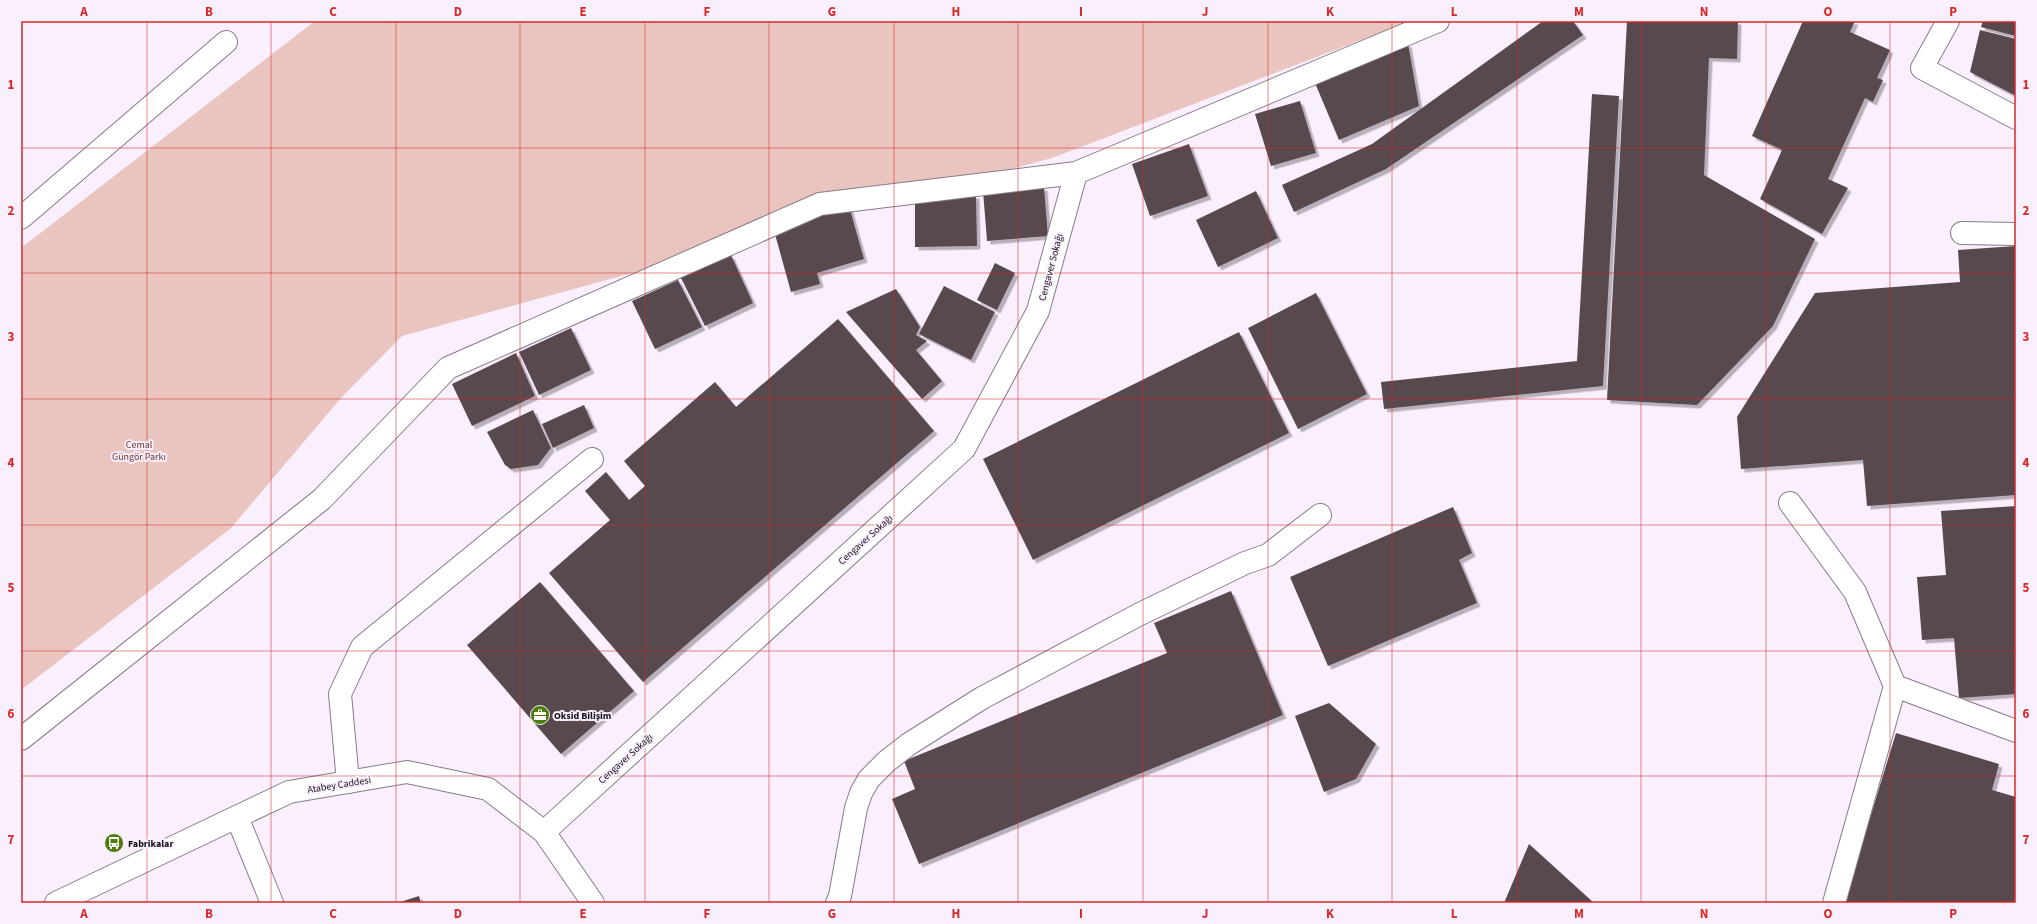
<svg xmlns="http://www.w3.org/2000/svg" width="2037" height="924" font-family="'Source Sans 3',sans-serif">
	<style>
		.green { fill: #eac4bf }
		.building { fill: #594a50; filter: url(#shadow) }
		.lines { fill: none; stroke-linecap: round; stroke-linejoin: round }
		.minor-casing { stroke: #867c89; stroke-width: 24 }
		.major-casing { stroke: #867c89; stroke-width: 24 }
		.minor { stroke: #fff; stroke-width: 22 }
		.major { stroke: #fff; stroke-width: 22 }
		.grid { fill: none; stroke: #d62828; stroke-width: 1; stroke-opacity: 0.55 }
		.labels { text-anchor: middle; stroke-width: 4; stroke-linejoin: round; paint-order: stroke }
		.street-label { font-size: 10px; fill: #141115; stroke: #faeffd }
		.park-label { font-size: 10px; fill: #74342d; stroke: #faeffd }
		.poi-label { font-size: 10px; font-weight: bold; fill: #141115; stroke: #faeffd; text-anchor: start }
		.neatline { fill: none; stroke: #d62828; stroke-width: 1.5 }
		.grid-label { font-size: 13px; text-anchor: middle; font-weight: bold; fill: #d62828 }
	</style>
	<defs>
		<filter id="shadow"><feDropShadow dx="3.5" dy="3.5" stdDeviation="0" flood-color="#0004"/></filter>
	</defs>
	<rect width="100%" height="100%" fill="#faeffd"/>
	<path class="green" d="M315 21H1411L1052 158 402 336 340 399 230 529 21 690V248Z"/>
	<path class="building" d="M1543 21H1573L1583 35 1386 169 1294 212 1282 185 1372 144Z
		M1627 21H1738L1737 59 1709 58 1704 175 1815 239 1773 326 1697 405 1607 400Z
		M1803 21H1855L1850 32 1890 50 1877 78 1883 80 1873 102 1865 98 1828 179 1848 188 1822 234 1760 199 1782 150 1752 136Z
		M1983 21H2016V36L1981 27Z
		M1980 30 2016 39V96L1970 72Z
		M1408 43 1419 106 1339 140 1315 83Z
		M1592 94 1619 96 1603 386 1384 409 1381 382 1577 361Z
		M1300 101 1316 153 1271 166 1255 114Z
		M1189 144 1208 196 1150 216 1132 164Z
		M1044 187 1048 236 987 241 983 191Z
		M1256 191 1278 238 1218 267 1196 220Z
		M976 195 977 246 915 247V196Z
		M849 206 864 259 817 273 820 284 791 292 773 227Z
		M2016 246V495L1867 506 1863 460 1741 469 1737 417 1815 293 1960 282 1958 250Z
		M731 255 753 303 705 326 681 278Z
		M995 263 1015 273 997 310 977 300Z
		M678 280 702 327 655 349 632 301Z
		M944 286 995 312 971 360 919 334Z
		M896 289 920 327 916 335 927 341 916 350 942 381 922 399 846 312Z
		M1316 293 1367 394 1298 429 1248 328Z
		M838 319 934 431 643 682 549 573 610 520 585 491 606 472 629 500 645 486 624 461 715 382 736 407Z
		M571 328 591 370 539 395 519 352Z
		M1239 332 1289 433 1033 560 983 459Z
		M516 353 535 396 472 426 452 384Z
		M584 405 594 428 553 448 542 424Z
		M533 410 551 448 538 465 511 469 505 465 487 432Z
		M2016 506V694L1959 698 1954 638 1922 640 1917 577 1946 575 1941 511Z
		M1453 507 1472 553 1459 560 1477 603 1328 666 1290 577Z
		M540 582 634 691 561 754 467 645Z
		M1231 591 1283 715 919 864 892 799 915 789 904 761 1167 653 1154 623Z
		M1329 703 1376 744 1356 779 1324 792 1295 716Z
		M1896 733 1999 764 1992 790 2016 797V903H1844Z
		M1529 844 1594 903H1504Z
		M419 896 421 903H397Z"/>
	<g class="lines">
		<defs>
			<path id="minor" d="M1948 21 1922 68 2016 118
				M21 218 226 42
				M1962 233 2016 234
				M1790 503 1855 592 1895 686 2016 731
				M21 739 322 499 448 368 820 204 1076 173 1438 21
				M348 782 340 694 362 647 592 459
				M237 817 272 903
				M544 832 964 449 1038 311 1076 173
				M837 903 840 896 856 808 861 793 869 779 887 761 909 744 982 698 1140 614 1245 563 1268 555 1320 515
				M1834 903 1895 686"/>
			<path id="major" d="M56 903 289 792 407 772 488 789 544 832 593 903"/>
		</defs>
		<use href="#minor" class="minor-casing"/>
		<use href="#major" class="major-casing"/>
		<use href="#minor" class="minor"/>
		<use href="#major" class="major"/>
	</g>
	<path class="grid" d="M147 21V903M271 21V903M396 21V903M520 21V903M645 21V903M769 21V903M894 21V903M1018 21V903M1143 21V903M1268 21V903M1392 21V903M1517 21V903M1641 21V903M1766 21V903M1890 21V903M21 148H2016M21 273H2016M21 399H2016M21 525H2016M21 651H2016M21 776H2016"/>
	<defs>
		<symbol id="office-disc" viewBox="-11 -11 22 22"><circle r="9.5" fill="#4d7d09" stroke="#faeffd"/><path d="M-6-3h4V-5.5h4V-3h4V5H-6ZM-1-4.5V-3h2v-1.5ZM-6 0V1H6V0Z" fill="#fff"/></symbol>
		<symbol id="bus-disc" viewBox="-11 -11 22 22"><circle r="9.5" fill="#4d7d09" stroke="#faeffd"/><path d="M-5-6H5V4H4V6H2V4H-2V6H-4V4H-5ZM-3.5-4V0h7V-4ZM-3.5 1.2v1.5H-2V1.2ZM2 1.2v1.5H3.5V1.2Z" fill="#fff"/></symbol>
	</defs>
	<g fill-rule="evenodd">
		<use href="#office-disc" x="529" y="704" width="22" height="22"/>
		<use href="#bus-disc" x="103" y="832" width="22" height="22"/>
	</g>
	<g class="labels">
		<g class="street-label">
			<text transform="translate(1050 267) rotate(-75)" y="4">Cengaver Sokağı</text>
			<text transform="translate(865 539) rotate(-42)" y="4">Cengaver Sokağı</text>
			<text transform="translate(625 758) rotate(-42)" y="4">Cengaver Sokağı</text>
			<text transform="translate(339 784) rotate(-9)" y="4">Atabey Caddesi</text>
		</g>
		<g class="park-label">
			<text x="139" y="448">Cemal<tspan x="139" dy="12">Güngör Parkı</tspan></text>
		</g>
		<g class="poi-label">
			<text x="554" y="719">Oksid Bilişim</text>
			<text x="128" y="847">Fabrikalar</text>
		</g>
	</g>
	<rect width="2037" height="924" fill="none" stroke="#faeffd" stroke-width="44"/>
	<rect x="22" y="22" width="1993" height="880" class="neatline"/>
	<g class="grid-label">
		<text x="84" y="16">A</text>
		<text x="209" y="16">B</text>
		<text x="333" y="16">C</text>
		<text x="458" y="16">D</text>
		<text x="583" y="16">E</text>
		<text x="707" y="16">F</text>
		<text x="832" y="16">G</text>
		<text x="956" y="16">H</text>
		<text x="1081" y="16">I</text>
		<text x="1205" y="16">J</text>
		<text x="1330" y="16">K</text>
		<text x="1454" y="16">L</text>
		<text x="1579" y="16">M</text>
		<text x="1704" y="16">N</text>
		<text x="1828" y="16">O</text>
		<text x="1953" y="16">P</text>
		<text x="11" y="89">1</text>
		<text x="2026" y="89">1</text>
		<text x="11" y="215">2</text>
		<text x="2026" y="215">2</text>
		<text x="11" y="341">3</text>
		<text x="2026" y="341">3</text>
		<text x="11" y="467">4</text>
		<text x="2026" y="467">4</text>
		<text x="11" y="592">5</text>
		<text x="2026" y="592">5</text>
		<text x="11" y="718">6</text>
		<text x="2026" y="718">6</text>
		<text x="11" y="844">7</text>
		<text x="2026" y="844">7</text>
		<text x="84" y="918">A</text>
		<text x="209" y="918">B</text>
		<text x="333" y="918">C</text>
		<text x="458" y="918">D</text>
		<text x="583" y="918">E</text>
		<text x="707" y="918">F</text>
		<text x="832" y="918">G</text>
		<text x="956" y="918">H</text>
		<text x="1081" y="918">I</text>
		<text x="1205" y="918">J</text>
		<text x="1330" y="918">K</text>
		<text x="1454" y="918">L</text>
		<text x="1579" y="918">M</text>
		<text x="1704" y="918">N</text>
		<text x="1828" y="918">O</text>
		<text x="1953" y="918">P</text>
	</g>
</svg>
